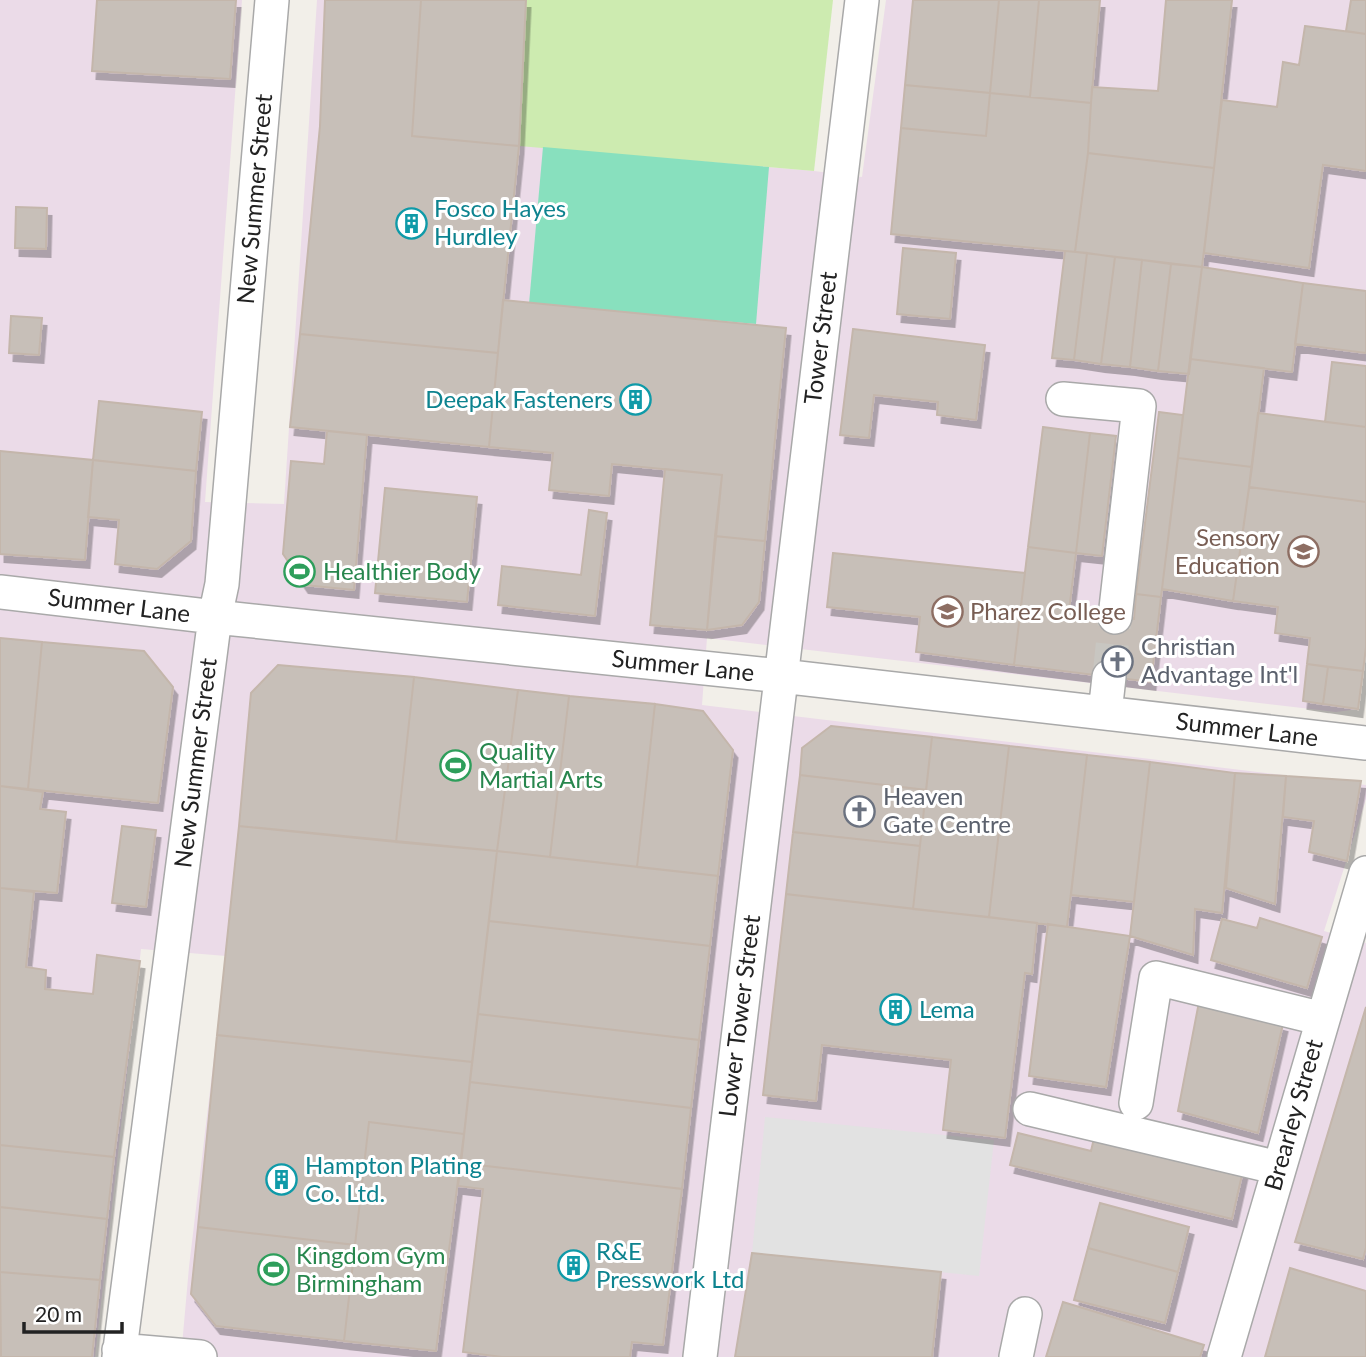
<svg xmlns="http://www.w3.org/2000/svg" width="1366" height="1357" font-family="Lato,sans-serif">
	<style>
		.industrial { fill: #ebdbe8 }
		.grass { fill: #cdebb0 }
		.pitch { fill: #88e0be }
		.parking { fill: #e2e2e2 }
		.building { fill: #c7bfb8; stroke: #c4b6ab; stroke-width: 2; filter: url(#shadow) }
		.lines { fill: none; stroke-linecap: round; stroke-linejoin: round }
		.minor-tunnel { stroke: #c8c6c1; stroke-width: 33; stroke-dasharray: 33 17; stroke-linecap: butt }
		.minor-casing { stroke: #a9a9a9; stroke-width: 36 }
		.minor { stroke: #fff; stroke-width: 33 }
		.labels { text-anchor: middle; stroke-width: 6; stroke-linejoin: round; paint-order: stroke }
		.street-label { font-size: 24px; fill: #222; stroke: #fff }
		.culture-label { font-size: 24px; fill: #0d838f; stroke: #fff; text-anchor: start }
		.education-label { font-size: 24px; fill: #785e54; stroke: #fff; text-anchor: end }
		.leisure-label { font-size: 24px; fill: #27864d; stroke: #fff; text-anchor: start }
		.worship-label { font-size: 24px; fill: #5b616d; stroke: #fff; text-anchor: start }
	</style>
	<defs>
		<filter id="shadow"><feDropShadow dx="4.5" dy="8" stdDeviation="0" flood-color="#0004"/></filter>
	</defs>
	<rect width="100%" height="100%" fill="#f2efe9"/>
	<path class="industrial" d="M0 0H242L205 502 284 504 317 0H526L543 147 814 171 862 177 886 0H1366V652L1358 709 1336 712 707 638 702 705 1366 785V799L1324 931 1366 943V1357H181L189 1267 226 956 141 949 95 1357H0Z"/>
	<path class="grass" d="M526 0H833L814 171 519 146Z"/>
	<path class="pitch" d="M543 147 769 167 756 324 529 304Z"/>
	<path class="parking" d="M765 1117 994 1140 979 1276 752 1253Z"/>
	<path class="building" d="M97 0H236L230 79 92 71Z
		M325 0H421L412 136 519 146 498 353 300 334 320 126Z
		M421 0H526L519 146 412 136Z
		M913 0H999L990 93 905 85Z
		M999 0H1039L1030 97 990 93Z
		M1039 0H1100L1091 103 1030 97Z
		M1166 0H1232L1214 168 1088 153 1092 87 1158 91Z
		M1351 0H1366V34L1346 31Z
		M1305 26 1366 34V171L1323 165 1309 268 1204 253 1222 100 1277 107 1283 62 1299 65Z
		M905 85 990 93 986 136 901 128Z
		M990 93 1091 103 1088 153 1075 252 891 234 901 128 986 136Z
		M1088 153 1214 168 1202 267 1075 252Z
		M16 207 47 208 46 249 15 248Z
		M903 248 956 253 950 319 897 314Z
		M1065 251 1087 253 1074 360 1052 358Z
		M1087 253 1115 257 1101 364 1074 360Z
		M1115 257 1142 260 1130 367 1101 364Z
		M1142 260 1171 264 1158 371 1130 367Z
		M1171 264 1202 267 1189 374 1158 371Z
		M1202 267 1303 283 1292 372 1190 359Z
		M1303 283 1366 291V353L1295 344Z
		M503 300 786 328 765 541 715 536 722 475 612 464 609 496 549 490 553 453 489 447Z
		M11 316 42 318 39 355 9 353Z
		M853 329 985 345 976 420 937 415 938 402 874 395 869 438 840 435Z
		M300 334 498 353 489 447 290 427Z
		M1190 359 1264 368 1252 467 1178 458Z
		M1332 362 1366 366V427L1325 422Z
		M99 401 202 412 196 471 93 460Z
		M1159 412 1183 415 1161 597 1136 594Z
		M1258 413 1366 427V502L1249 487Z
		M1043 427 1090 433 1076 553 1028 547Z
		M327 431 367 435 354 590 304 585 283 554 291 461 324 464Z
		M1090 433 1116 436 1102 556 1076 553Z
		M0 451 93 460 85 560 0 554Z
		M1178 458 1252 467 1233 601 1162 589Z
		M93 460 196 471 191 541 157 569 115 564 119 520 88 517Z
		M665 469 722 475 707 630 650 625Z
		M1249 487 1366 502V647L1363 671 1307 664 1310 638 1275 633 1278 607 1233 601Z
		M385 488 477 497 467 602 375 593Z
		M589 510 607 513 595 616 498 605 502 566 581 575Z
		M715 536 765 541 759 602 742 625 707 630Z
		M1028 547 1076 553 1069 611 1134 619 1136 594 1161 597 1151 682 1014 665Z
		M833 553 1025 573 1014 665 916 652 920 617 827 607Z
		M0 638 42 642 28 789 0 786Z
		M42 642 144 651 173 687 158 803 28 789Z
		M1307 664 1328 667 1323 704 1303 701Z
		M278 665 414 677 396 842 239 826 251 693Z
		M1328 667 1363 671 1358 709 1323 704Z
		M414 677 518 690 497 851 396 842Z
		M518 690 569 696 550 857 497 851Z
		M569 696 655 704 637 867 550 857Z
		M655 704 703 711 733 750 718 876 637 867Z
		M831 726 932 737 926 790 800 775 802 748Z
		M932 737 1009 746 989 917 913 909Z
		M1009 746 1087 755 1067 927 989 917Z
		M1087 755 1150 762 1134 902 1071 895Z
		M1150 762 1235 773 1222 913 1195 909 1193 955 1130 936Z
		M1235 773 1286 776 1275 904 1226 888Z
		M800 775 926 790 920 846 793 832Z
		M1286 776 1361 781 1347 861 1309 852 1314 821 1283 817Z
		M0 786 43 792 40 809 66 812 57 893 0 888Z
		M122 826 156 830 146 907 112 903Z
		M239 826 497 851 472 1062 217 1035Z
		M793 832 920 846 913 909 786 894Z
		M497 851 718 876 710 946 489 921Z
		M0 888 34 892 26 967 46 970 45 989 93 994 97 955 140 961 114 1157 0 1145Z
		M786 894 1037 923 1032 974 1025 973 1005 1138 943 1130 951 1060 822 1045 816 1101 763 1095Z
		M1260 918 1322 937 1307 988 1211 960 1222 919 1257 928Z
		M489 921 710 946 699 1040 478 1014Z
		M1048 924 1130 936 1106 1087 1029 1076Z
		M1199 1002 1283 1024 1258 1133 1178 1111Z
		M1366 1007V1248L1363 1259 1295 1242Z
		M478 1014 699 1040 691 1108 470 1082Z
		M217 1035 472 1062 464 1134 369 1122 355 1245 198 1227Z
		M470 1082 691 1108 682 1189 461 1163Z
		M369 1122 464 1134 436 1351 344 1341Z
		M1096 1130 1244 1166 1232 1219 1010 1165 1018 1133 1091 1151Z
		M0 1145 114 1157 107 1219 0 1207Z
		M461 1163 682 1189 663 1345 632 1342 630 1357H502L463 1352 483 1189 458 1186Z
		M1100 1203 1189 1227 1178 1272 1088 1248Z
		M0 1207 107 1219 100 1280 0 1272Z
		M198 1227 355 1245 344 1341 216 1326 191 1294Z
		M1088 1248 1178 1272 1165 1323 1074 1300Z
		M752 1253 941 1272 932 1357H735Z
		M1290 1268 1366 1291V1357H1265Z
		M0 1272 100 1280 92 1357H1Z
		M1063 1302 1204 1345 1200 1357H1046Z"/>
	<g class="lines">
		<path class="minor-tunnel" d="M1109 677 1115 617"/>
		<defs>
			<path id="minor" d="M1063 399 1139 406 1115 617
				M0 592 215 617 781 676 1366 743
				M1105 713 1109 677
				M1136 1103 1156 978 1323 1019
				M1030 1109 1279 1168
				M119 1350 200 1357
				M119 1357 215 617 222 584 272 0
				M700 1357 862 0
				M1016 1357 1025 1314
				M1224 1357 1366 873"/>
		</defs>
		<use href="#minor" class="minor-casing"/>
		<use href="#minor" class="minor"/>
	</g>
	<defs>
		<symbol id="building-ring" viewBox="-11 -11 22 22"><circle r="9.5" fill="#fff" stroke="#0f9aa8" stroke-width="1.5"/><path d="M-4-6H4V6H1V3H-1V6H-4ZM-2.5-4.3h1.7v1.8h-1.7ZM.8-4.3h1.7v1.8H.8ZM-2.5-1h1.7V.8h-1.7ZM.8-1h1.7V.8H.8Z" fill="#0f9aa8"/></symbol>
		<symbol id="school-ring" viewBox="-11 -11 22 22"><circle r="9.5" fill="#fff" stroke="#8d6e63" stroke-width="1.5"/><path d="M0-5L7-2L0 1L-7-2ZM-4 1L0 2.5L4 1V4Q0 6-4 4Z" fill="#8d6e63"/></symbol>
		<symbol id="stadium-ring" viewBox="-11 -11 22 22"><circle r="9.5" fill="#fff" stroke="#2e9e5b" stroke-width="1.5"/><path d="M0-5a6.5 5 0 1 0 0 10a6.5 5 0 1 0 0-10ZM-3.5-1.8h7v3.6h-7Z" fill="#2e9e5b"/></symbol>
		<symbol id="university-ring" viewBox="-11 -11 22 22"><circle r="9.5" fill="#fff" stroke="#8d6e63" stroke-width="1.5"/><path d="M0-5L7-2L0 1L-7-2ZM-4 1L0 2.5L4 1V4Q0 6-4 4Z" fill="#8d6e63"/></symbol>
		<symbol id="church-ring" viewBox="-11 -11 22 22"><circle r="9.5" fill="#fff" stroke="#6b7280" stroke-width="1.5"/><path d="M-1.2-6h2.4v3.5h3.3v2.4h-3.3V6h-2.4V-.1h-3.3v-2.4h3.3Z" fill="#6b7280"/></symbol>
	</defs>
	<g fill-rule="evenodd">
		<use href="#building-ring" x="394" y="206" width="35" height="35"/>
		<use href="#building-ring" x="618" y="382" width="35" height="35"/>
		<use href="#school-ring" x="1286" y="534" width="35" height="35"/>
		<use href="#stadium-ring" x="282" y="554" width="35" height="35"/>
		<use href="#university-ring" x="930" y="594" width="35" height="35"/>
		<use href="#church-ring" x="1100" y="644" width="35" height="35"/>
		<use href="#stadium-ring" x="438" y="748" width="35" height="35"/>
		<use href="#church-ring" x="842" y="794" width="35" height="35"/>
		<use href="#building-ring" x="878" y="992" width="35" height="35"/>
		<use href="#building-ring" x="264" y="1162" width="35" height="35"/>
		<use href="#building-ring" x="556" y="1248" width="35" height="35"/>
		<use href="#stadium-ring" x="256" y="1252" width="35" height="35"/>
	</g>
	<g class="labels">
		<g class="street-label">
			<text transform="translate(255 199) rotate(-85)" y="8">New Summer Street</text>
			<text transform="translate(821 338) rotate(-83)" y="8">Tower Street</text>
			<text transform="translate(119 606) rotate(7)" y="8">Summer Lane</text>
			<text transform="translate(683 666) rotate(6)" y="8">Summer Lane</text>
			<text transform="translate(1247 730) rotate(7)" y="8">Summer Lane</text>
			<text transform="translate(196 763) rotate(-83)" y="8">New Summer Street</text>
			<text transform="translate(740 1016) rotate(-83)" y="8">Lower Tower Street</text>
			<text transform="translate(1294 1115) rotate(-74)" y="8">Brearley Street</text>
		</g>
		<g class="culture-label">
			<text x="434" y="217">Fosco Hayes<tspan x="434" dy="28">Hurdley</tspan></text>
			<text x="613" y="408" text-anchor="end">Deepak Fasteners</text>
			<text x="919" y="1018">Lema</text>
			<text x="305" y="1174">Hampton Plating<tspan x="305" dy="28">Co. Ltd.</tspan></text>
			<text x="596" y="1260">R&amp;E<tspan x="596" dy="28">Presswork Ltd</tspan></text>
		</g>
		<g class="education-label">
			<text x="1280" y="546">Sensory<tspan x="1280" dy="28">Education</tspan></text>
			<text x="970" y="620" text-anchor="start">Pharez College</text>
		</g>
		<g class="leisure-label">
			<text x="323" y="580">Healthier Body</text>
			<text x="479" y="760">Quality<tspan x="479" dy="28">Martial Arts</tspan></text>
			<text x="296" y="1264">Kingdom Gym<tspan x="296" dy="28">Birmingham</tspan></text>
		</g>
		<g class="worship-label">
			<text x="1141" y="655">Christian<tspan x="1141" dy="28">Advantage Int'l</tspan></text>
			<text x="883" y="805">Heaven<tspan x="883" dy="28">Gate Centre</tspan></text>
		</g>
	</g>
	<path d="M24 1322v10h98v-10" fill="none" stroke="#222222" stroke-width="3.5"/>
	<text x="35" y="1322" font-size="21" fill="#222222" stroke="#ffffff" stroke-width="5" paint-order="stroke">20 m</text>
</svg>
